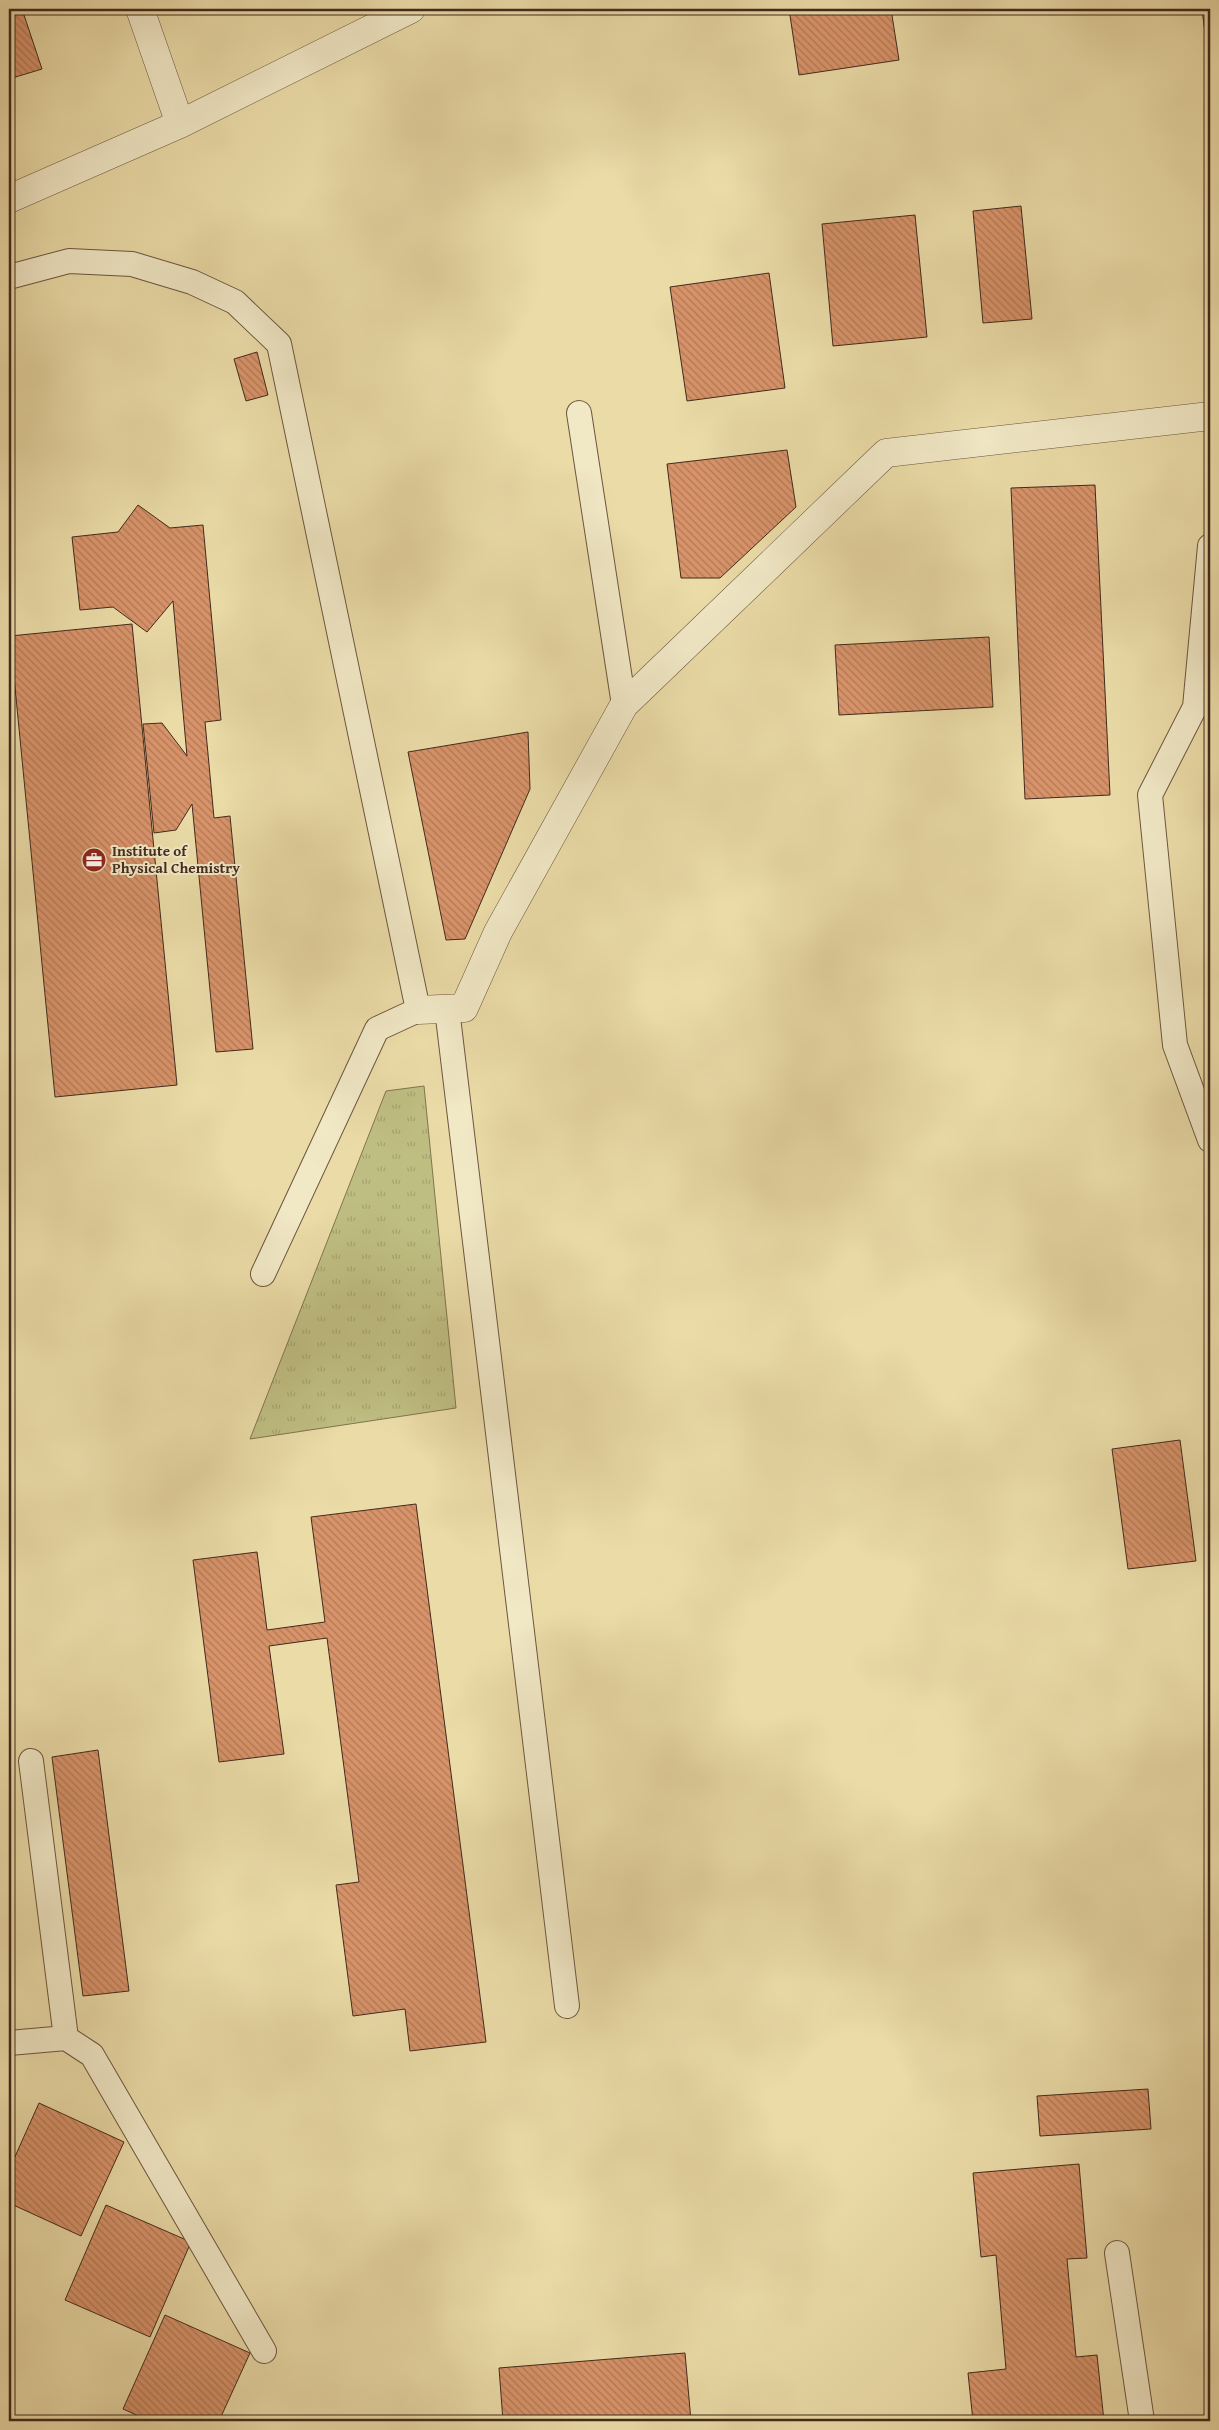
<svg xmlns="http://www.w3.org/2000/svg" width="1219" height="2430" font-family="'Gentium Book Plus',serif">
	<style>
		.grass { fill: url(#grass-tufts); stroke: #81744f }
		.building { fill: url(#building-back-hatch); stroke: #432a1c }
		.lines { fill: none; stroke-linecap: round; stroke-linejoin: round }
		.service-casing { stroke: #6d563f; stroke-width: 26 }
		.minor-casing { stroke: #6d563f; stroke-width: 29 }
		.service { stroke: #f1e8c6; stroke-width: 24 }
		.minor { stroke: #f1e8c6; stroke-width: 28 }
		.labels { text-anchor: middle; stroke-width: 4; stroke-linejoin: round; paint-order: stroke }
		.poi-label { font-size: 15px; font-weight: bold; fill: #432a1c; stroke: #f1e8c6; text-anchor: start }
	</style>
	<defs>
		<pattern id="grass-tufts" width="24" height="20" patternUnits="userSpaceOnUse" patternTransform="scale(1.25)"><rect width="24" height="20" fill="#bfbe82"/><path d="M3 7l-1-3M5 7V3M7 7l1-3M15 17l-1-3M17 17v-4M19 17l1-3" fill="none" stroke="#a5a370"/></pattern>
		<pattern id="building-back-hatch" width="6" height="6" patternUnits="userSpaceOnUse" patternTransform="scale(1.25)"><rect width="6" height="6" fill="#d8936a"/><path d="M-1 5l2 2M0 0l6 6M5-1l2 2" fill="none" stroke="#b17856"/></pattern>
	</defs>
	<rect width="100%" height="100%" fill="#eadba7"/>
	<filter id="stains"><feTurbulence type="fractalNoise" baseFrequency=".004" numOctaves="4"/><feColorMatrix values="0 0 0 0 .2 0 0 0 0 .09 0 0 0 0 .02 0 0 0 .5 -.17"/></filter>
	<radialGradient id="worn" r=".72"><stop offset=".6" stop-color="#630" stop-opacity="0"/><stop offset="1" stop-color="#630" stop-opacity=".3"/></radialGradient>
	<path class="grass" d="M424 1086 456 1408 250 1439 386 1091Z"/>
	<path class="building" d="M9 9H22L42 69 9 79Z
		M161 9H179L163 14Z
		M789 9H891L899 60 799 75Z
		M1202 9H1210V74Z
		M1021 206 1032 319 983 323 973 211Z
		M915 215 927 337 833 346 822 224Z
		M769 273 785 388 687 401 670 287Z
		M257 352 268 395 246 401 234 359Z
		M787 450 796 507 720 578H681L667 464Z
		M1095 485 1110 795 1025 799 1011 488Z
		M138 505 170 528 203 525 221 720 205 722 214 818 230 816 253 1049 216 1052 192 804 176 830 154 833 143 724 162 723 187 756 173 601 147 632 113 607 80 610 72 537 118 532Z
		M132 624 177 1085 55 1097 10 636Z
		M989 637 993 707 839 715 835 645Z
		M528 732 530 789 465 939 446 940 408 752Z
		M1180 1440 1196 1561 1128 1569 1112 1449Z
		M416 1504 486 2042 410 2051 405 2009 353 2016 336 1885 359 1882 327 1638 269 1646 284 1754 219 1762 193 1560 257 1552 267 1630 325 1622 311 1517Z
		M98 1750 129 1991 83 1996 52 1757Z
		M1148 2089 1151 2129 1040 2136 1037 2096Z
		M39 2103 124 2142 81 2236 9 2203V2170Z
		M1079 2164 1087 2258 1067 2259 1076 2357 1097 2355 1104 2421H1041L1040 2416 973 2421 968 2373 1006 2369 996 2255 981 2257 973 2173Z
		M106 2205 191 2242 150 2337 65 2300Z
		M165 2315 250 2353 219 2421H150L123 2409Z
		M685 2353 691 2421H503L499 2368Z"/>
	<g class="lines">
		<defs>
			<path id="service" d="M9 277 69 261 132 264 192 282 235 302 279 344 418 1010 377 1029 263 1274
				M579 413 624 705
				M1210 546 1195 707 1150 795 1175 1045 1210 1140
				M447 1009 567 2006
				M31 1761 66 2038
				M9 2043 66 2038 92 2055 264 2351
				M1117 2253 1142 2421"/>
			<path id="minor" d="M140 9 180 124
				M9 199 180 124 411 9
				M418 1010 464 1008 498 932 624 705 886 453 1210 416"/>
		</defs>
		<use href="#service" class="service-casing"/>
		<use href="#minor" class="minor-casing"/>
		<use href="#service" class="service"/>
		<use href="#minor" class="minor"/>
	</g>
	<defs>
		<symbol id="office-disc" viewBox="-11 -11 22 22"><circle r="9.5" fill="#8f2418" stroke="#f1e8c6"/><path d="M-6-3h4V-5.5h4V-3h4V5H-6ZM-1-4.5V-3h2v-1.5ZM-6 0V1H6V0Z" fill="#fff"/></symbol>
	</defs>
	<g fill-rule="evenodd">
		<use href="#office-disc" x="80" y="846" width="28" height="28"/>
	</g>
	<g class="labels">
		<g class="poi-label">
			<text x="112" y="856">Institute of<tspan x="112" dy="17">Physical Chemistry</tspan></text>
		</g>
	</g>
	<rect width="1219" height="2430" fill="none" stroke="#eadba7" stroke-width="30"/>
	<rect x="10" y="10" width="1199" height="2410" fill="none" stroke="#432a1c" stroke-width="2.5"/>
	<rect x="15" y="15" width="1189" height="2400" fill="none" stroke="#432a1c"/>
	<rect width="100%" height="100%" filter="url(#stains)"/>
	<rect width="100%" height="100%" fill="url(#worn)"/>
</svg>
